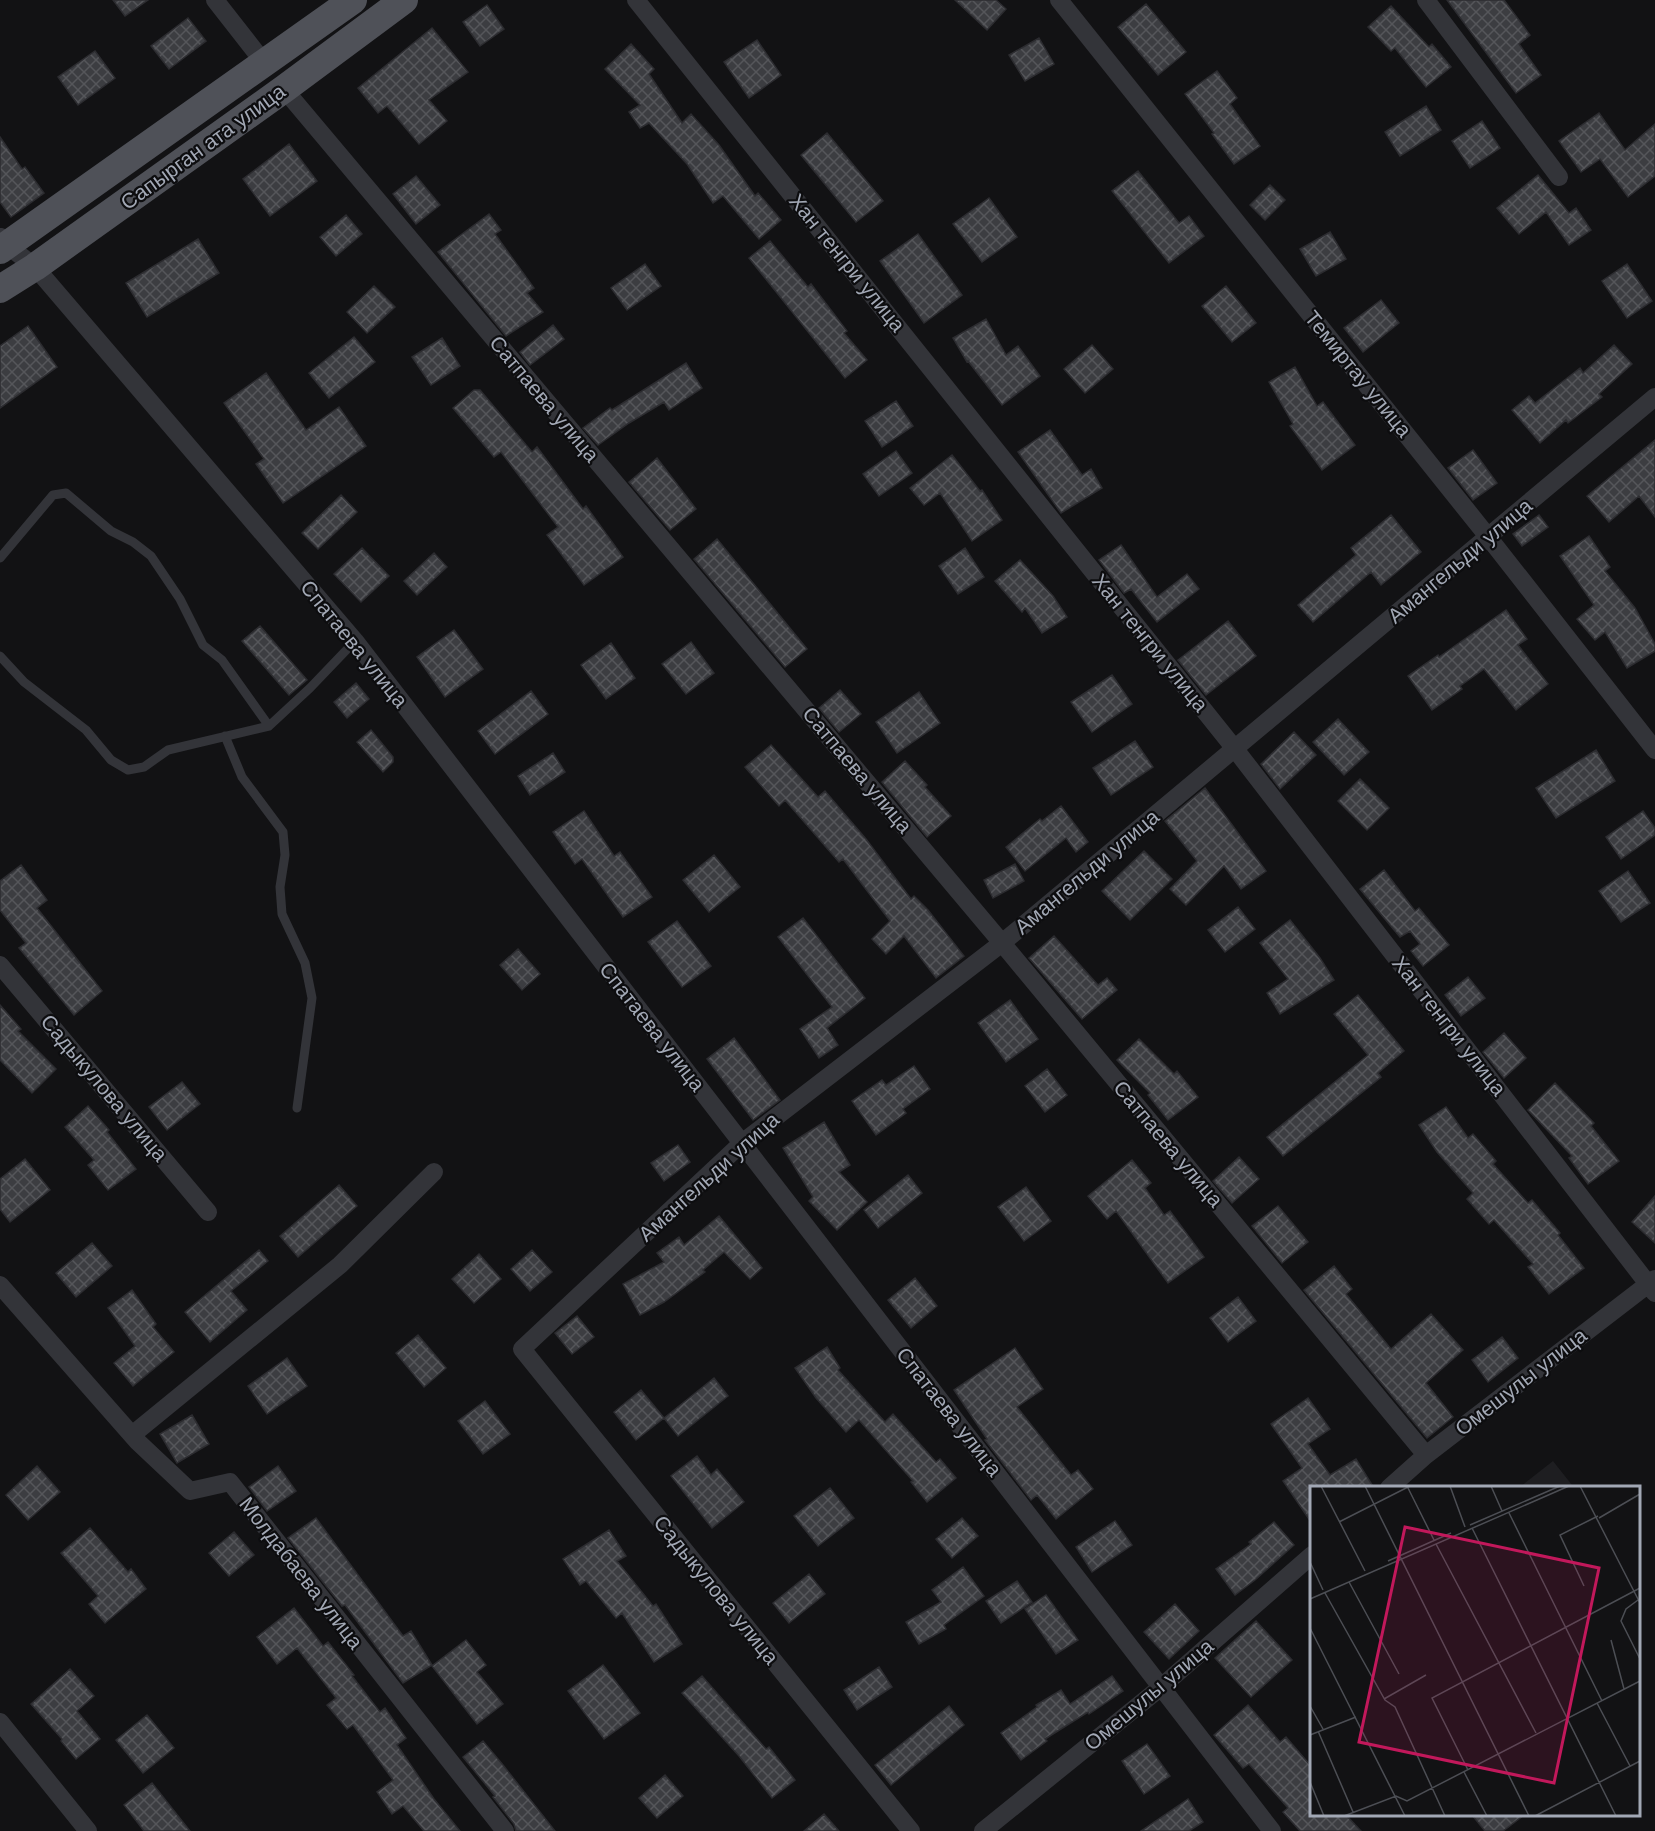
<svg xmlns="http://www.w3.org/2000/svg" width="1655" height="1831" font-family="Arial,sans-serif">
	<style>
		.built { fill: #1e1e21 }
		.building { fill: url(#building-cross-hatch); stroke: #2c2c30; stroke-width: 1.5 }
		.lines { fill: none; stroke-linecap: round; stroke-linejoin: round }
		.service { stroke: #333439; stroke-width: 9 }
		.minor { stroke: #333439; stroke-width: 18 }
		.primary { stroke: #4f5158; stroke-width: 28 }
		.labels { text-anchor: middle; stroke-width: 4.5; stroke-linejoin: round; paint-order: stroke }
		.street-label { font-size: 21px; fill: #a2a8b5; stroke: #0d0d0f }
		.inset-road { fill: none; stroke: #4c4e54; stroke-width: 1.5 }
		.view { fill: #c2185b; fill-opacity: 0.15; stroke: #c2185b; stroke-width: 3 }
		.inset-edge { fill: none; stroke: #a2a8b5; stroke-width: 3 }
	</style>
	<defs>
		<pattern id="building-cross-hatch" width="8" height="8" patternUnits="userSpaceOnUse" patternTransform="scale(1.5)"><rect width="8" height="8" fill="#3c3d41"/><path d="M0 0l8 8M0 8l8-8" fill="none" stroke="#55565a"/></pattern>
	</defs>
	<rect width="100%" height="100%" fill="#121214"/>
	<path class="built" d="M1553 1461 1572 1485 1570 1488 1520 1487Z"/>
	<path class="building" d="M113 0H148L125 16Z
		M955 0H996L1006 9 987 30Z
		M1447 0H1504L1530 35 1519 44 1541 75 1516 93Z
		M1146 4 1186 52 1158 75 1118 27Z
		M487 5 504 29 480 46 463 22Z
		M1391 6 1429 47 1432 44 1451 67 1426 87 1395 48 1391 51 1368 27Z
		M188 18 206 41 169 69 151 46Z
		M432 28 468 72 429 100 447 121 419 144 387 106 378 113 358 88Z
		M1039 38 1054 64 1025 81 1009 55Z
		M757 40 781 75 749 98 724 62Z
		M631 44 654 69 649 74 682 123 691 114 719 145 755 196 758 193 781 220 759 239 723 196 713 203 687 164 649 123 640 128 629 112 640 105 605 69Z
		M95 51 115 78 78 105 58 77Z
		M1217 71 1237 98 1230 104 1260 146 1234 164 1212 134 1214 133 1185 94Z
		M1426 106 1441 130 1400 156 1385 132Z
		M1599 113 1625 150 1655 124V176L1628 197 1600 159 1581 172 1559 141Z
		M1482 121 1500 148 1470 168 1452 141Z
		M827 133 883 201 856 222 801 155Z
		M0 137 22 169 25 167 44 193 11 217 0 202Z
		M289 144 317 181 270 216 243 179Z
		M1138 171 1179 223 1189 216 1204 236 1169 263 1112 191Z
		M1538 175 1569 213 1576 208 1591 230 1569 245 1546 212 1519 234 1497 208Z
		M416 176 440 205 416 224 393 194Z
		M1270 185 1285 200 1265 220 1250 205Z
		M989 198 1017 237 982 262 953 224Z
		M489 214 501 230 495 234 534 288 527 293 543 312 506 336 438 252Z
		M346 215 362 234 336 256 320 237Z
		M1330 232 1346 259 1316 276 1300 249Z
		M918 234 962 295 924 323 880 261Z
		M198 239 219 273 147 317 126 283Z
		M770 241 808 287 811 284 847 331 844 333 867 360 845 378 749 258Z
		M645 264 661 286 627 310 611 288Z
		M1627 264 1652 301 1627 318 1602 281Z
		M374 286 395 307 367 333 347 312Z
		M1226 286 1256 323 1232 342 1202 306Z
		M1381 300 1399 323 1363 352 1344 328Z
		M986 319 1006 355 1018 346 1040 376 1002 405 968 361 967 362 953 338Z
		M553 325 564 339 530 365 520 352Z
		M28 326 57 367 0 408V346Z
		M354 337 375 362 329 398 309 373Z
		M442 338 460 366 431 385 412 357Z
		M1092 345 1113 369 1085 393 1064 369Z
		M1614 345 1632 364 1599 394 1602 397 1568 423 1566 420 1540 443 1512 410 1529 396 1535 403 1580 368 1583 373Z
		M686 363 702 388 669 410 664 402 629 423 598 445 583 428 610 408 612 410Z
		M1295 367 1317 406 1323 402 1355 445 1322 470 1290 426 1293 424 1269 382Z
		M266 373 306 430 339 407 366 446 283 503 256 464 264 459 224 403Z
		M474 390H480L532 452 537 447 583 509 586 506 623 557 584 585 547 535 558 527 501 452 494 457 453 408Z
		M896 401 913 426 882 447 865 421Z
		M1050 430 1082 475 1091 469 1102 488 1061 513 1018 452Z
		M1655 440V517L1639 496 1609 522 1587 496Z
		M1473 450 1497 483 1473 500 1448 468Z
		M896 451 912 473 879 496 863 474Z
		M952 455 980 491 982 490 1002 520 972 541 940 493 924 505 910 488Z
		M657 458 696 509 670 530 629 482Z
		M341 495 357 512 318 549 302 533Z
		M1391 515 1421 552 1381 585 1371 572 1313 622 1298 605 1356 555 1351 548Z
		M1539 515 1548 527 1522 546 1513 534Z
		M1589 536 1610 567 1605 571 1635 608 1655 644V651L1627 668 1605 632 1595 640 1577 619 1594 605 1560 556Z
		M717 539 807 649 785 667 694 559Z
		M1121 545 1157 597 1187 574 1199 589 1157 622 1131 589 1124 593 1099 560Z
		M362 548 389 576 361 602 334 574Z
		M965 548 984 577 958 594 939 566Z
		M434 553 447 567 417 595 404 581Z
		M1020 560 1053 596 1067 617 1042 633 1025 608 1022 612 995 581Z
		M1506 610 1527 639 1518 645 1548 684 1516 710 1484 669 1460 686 1462 689 1432 710 1408 676 1438 655 1439 657Z
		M1228 621 1256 656 1206 695 1178 660Z
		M260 626 307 680 289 695 242 641Z
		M454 630 483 669 445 697 417 657Z
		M691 642 714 673 686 694 662 664Z
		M611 643 635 678 606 699 581 665Z
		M1112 675 1132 704 1092 732 1071 702Z
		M356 683 369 699 347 718 334 702Z
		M840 690 861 714 839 732 819 708Z
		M531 691 548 714 495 754 478 731Z
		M919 692 940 723 897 753 876 722Z
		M1338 719 1369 752 1344 775 1313 742Z
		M371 730 393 757V762L383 772 357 742Z
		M1294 732 1316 755 1280 789 1261 764Z
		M1135 741 1153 767 1111 795 1093 768Z
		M771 745 818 797 825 791 866 839 911 899 914 896 928 910 964 956 936 978 904 936 886 954 872 939 890 921 843 859 839 862 785 800 779 806 745 767Z
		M1596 750 1615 781 1556 818 1536 788Z
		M553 753 565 772 530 795 518 776Z
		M905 761 927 785 925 787 951 816 927 837 882 782Z
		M1360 779 1389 808 1367 830 1338 801Z
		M1205 788 1266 871 1241 889 1224 866 1186 905 1170 889 1197 861 1165 821Z
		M1061 806 1088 842 1076 852 1066 838 1025 871 1006 847 1040 819 1042 821Z
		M584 811 614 856 620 852 652 897 623 917 582 859 575 864 553 832Z
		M1643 811 1655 828V835L1621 859 1606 837Z
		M1144 851 1172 879 1130 920 1102 891Z
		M714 855 740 887 709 912 683 880Z
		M1015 864 1024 881 993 898 984 880Z
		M21 865 47 900 37 908 102 991 74 1015 19 948 26 943 0 910V881Z
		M1384 870 1415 911 1419 908 1449 945 1423 966 1411 951 1420 944 1410 931 1400 937 1360 889Z
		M1628 871 1650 903 1621 922 1599 891Z
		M1238 907 1255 929 1225 952 1208 930Z
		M803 918 865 998 827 1028 838 1045 819 1058 800 1029 832 1007 778 937Z
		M1290 920 1320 958 1334 980 1280 1014 1267 993 1288 979 1260 943Z
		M677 921 711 966 682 987 648 942Z
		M1054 936 1098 985 1107 978 1117 990 1082 1019 1029 958Z
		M518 949 540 974 522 990 500 965Z
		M1468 977 1485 998 1461 1016 1445 995Z
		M1358 995 1404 1051 1378 1073 1381 1077 1283 1156 1267 1137 1368 1055 1334 1014Z
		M1010 1000 1038 1039 1006 1062 978 1023Z
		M0 1005 21 1029 18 1031 56 1069 32 1093 0 1060Z
		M1504 1033 1526 1058 1504 1078 1483 1052Z
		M734 1038 780 1100 753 1120 707 1059Z
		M1139 1039 1174 1074 1177 1071 1198 1097 1168 1120 1148 1095 1150 1093 1117 1060Z
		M914 1066 930 1089 903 1109 906 1113 876 1135 852 1101 882 1080 886 1085Z
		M1047 1069 1067 1095 1045 1112 1025 1086Z
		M182 1082 200 1104 167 1130 149 1107Z
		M1555 1083 1594 1123 1591 1126 1619 1161 1588 1184 1569 1158 1572 1156 1528 1110Z
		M88 1106 109 1130 107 1132 136 1169 108 1190 88 1165 94 1160 65 1127Z
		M1446 1107 1468 1138 1473 1134 1496 1161 1493 1164 1528 1203 1532 1200 1560 1233 1558 1235 1584 1268 1549 1294 1528 1267 1533 1264 1494 1220 1489 1224 1467 1199 1473 1193 1437 1152 1419 1125Z
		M824 1122 850 1165 839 1172 867 1202 837 1230 809 1201 813 1197 783 1148Z
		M678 1145 690 1162 664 1181 651 1163Z
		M1239 1157 1259 1179 1232 1203 1213 1181Z
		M25 1159 50 1190 10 1222 0 1209V1179Z
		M1132 1160 1151 1183 1145 1188 1164 1215 1170 1211 1204 1257 1168 1283 1116 1211 1107 1219 1088 1196Z
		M908 1175 922 1193 878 1228 864 1210Z
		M339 1185 357 1206 298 1257 280 1236Z
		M1026 1187 1051 1221 1024 1241 998 1207Z
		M1655 1196V1243L1632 1222Z
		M1278 1206 1308 1242 1282 1263 1252 1226Z
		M719 1216 762 1268 750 1279 724 1252 703 1270 705 1272 664 1302 640 1315 623 1284 664 1262 657 1253 679 1237 684 1245Z
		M92 1243 112 1266 76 1297 56 1273Z
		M259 1250 268 1261 231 1291 247 1310 210 1342 185 1312Z
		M532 1250 552 1272 530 1291 511 1269Z
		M479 1254 501 1279 474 1303 452 1279Z
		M1334 1266 1352 1289 1346 1294 1391 1349 1431 1314 1463 1350 1426 1383 1453 1417 1427 1438 1304 1290Z
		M915 1278 937 1306 911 1328 888 1300Z
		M132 1290 156 1324 153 1327 174 1352 133 1386 114 1363 135 1346 108 1308Z
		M1238 1297 1256 1321 1228 1342 1210 1318Z
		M577 1316 594 1337 572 1354 555 1333Z
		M418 1335 446 1368 424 1387 396 1353Z
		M1502 1337 1518 1358 1488 1382 1472 1360Z
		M827 1347 840 1368 838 1370 885 1422 893 1414 936 1462 940 1459 956 1478 927 1502 911 1482 913 1481 859 1420 846 1432 816 1398 795 1368Z
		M1015 1348 1043 1389 1017 1407 1071 1475 1078 1470 1093 1489 1056 1519 1037 1495 1031 1500 985 1440 987 1439 954 1390Z
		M287 1358 307 1386 267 1414 248 1386Z
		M714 1378 728 1396 678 1436 664 1418Z
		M641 1390 664 1418 636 1440 614 1412Z
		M1308 1398 1330 1429 1308 1444 1330 1475 1356 1459 1374 1488H1311V1522L1283 1481 1302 1468 1271 1424Z
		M485 1401 510 1434 483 1454 458 1421Z
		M192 1415 209 1444 177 1463 160 1434Z
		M697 1456 711 1475 717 1469 744 1502 712 1528 671 1476Z
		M37 1466 60 1492 28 1520 6 1495Z
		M278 1466 296 1491 267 1511 249 1487Z
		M830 1488 854 1518 818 1546 794 1516Z
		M316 1518 403 1636 411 1631 432 1665 403 1683 345 1605 342 1606 288 1538Z
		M962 1518 978 1536 952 1558 936 1539Z
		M1115 1521 1132 1545 1092 1572 1076 1547Z
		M1274 1522 1294 1545 1255 1580 1235 1595 1216 1569 1251 1544 1249 1542Z
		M90 1528 128 1572 131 1569 146 1589 105 1623 89 1604 98 1596 61 1553Z
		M609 1530 626 1556 617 1561 653 1606 656 1604 682 1644 654 1662 622 1613 616 1618 586 1581 580 1585 563 1559Z
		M234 1532 254 1555 229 1576 209 1553Z
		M963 1567 984 1596 944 1625 946 1629 919 1644 906 1622 941 1602 932 1590Z
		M809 1574 825 1594 789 1623 773 1603Z
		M1017 1581 1032 1602 1001 1623 986 1601Z
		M1046 1595 1078 1640 1056 1654 1025 1609Z
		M1175 1604 1199 1631 1169 1659 1144 1632Z
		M294 1608 323 1646 328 1642 354 1675 352 1676 380 1712 385 1708 406 1738 397 1745 434 1799 460 1831H424L403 1806 392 1814 377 1792 393 1780 353 1725 347 1729 327 1705 336 1698 297 1648 277 1664 257 1637Z
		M1256 1621 1292 1660 1251 1697 1215 1658Z
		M466 1640 486 1665 477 1672 503 1704 477 1724 432 1666Z
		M603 1665 640 1713 604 1739 568 1691Z
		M879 1667 892 1687 857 1710 844 1690Z
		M70 1669 94 1696 77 1711 100 1739 76 1759 61 1741 62 1739 31 1704Z
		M702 1676 766 1749 769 1747 795 1780 772 1798 739 1756 682 1693Z
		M1112 1676 1123 1691 1089 1714 1088 1712 1045 1739 1047 1741 1021 1760 1001 1733 1037 1707 1036 1705 1061 1690 1070 1704Z
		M1248 1705 1280 1742 1286 1737 1311 1766V1815H1346L1361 1831H1300L1283 1812 1288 1808 1249 1764 1243 1768 1214 1735Z
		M949 1706 964 1725 891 1785 875 1765Z
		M147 1715 174 1748 143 1773 116 1740Z
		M483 1741 503 1765 555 1831H516L514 1824 493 1797 495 1796 463 1757Z
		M1147 1744 1170 1776 1144 1794 1122 1761Z
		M665 1775 683 1796 657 1818 639 1798Z
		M152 1783 190 1831H144L124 1805Z
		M1188 1799 1203 1822 1189 1831H1141Z
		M824 1814 839 1831H804Z
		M1472 1815H1524L1503 1831H1485Z"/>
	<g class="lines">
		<path class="service" d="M0 558 53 495 66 493 111 531 133 542 151 556 180 599 203 645 222 660 269 726
			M0 656 24 682 86 730 111 760 128 770 144 767 168 750 269 726 310 688 355 641
			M225 736 242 777 283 832 285 855 280 887 282 914 305 963 312 998 297 1108"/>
		<path class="minor" d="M215 0 265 64
			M636 0 1235 749 1655 1293
			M1059 0 1489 538 1655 750
			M1426 0 1559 177
			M284 89 1002 943 1426 1455
			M1 237 7 245 35 267 355 641 1272 1831
			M0 965 208 1212
			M0 1285 138 1442 190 1491 230 1482 505 1831
			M132 1435 340 1265 434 1172
			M1389 1488 1426 1455 1655 1279
			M0 1722 88 1831
			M911 1831 522 1349 742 1143 1002 943 1655 397
			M983 1831 1160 1688 1312 1555"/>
		<path class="primary" d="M0 250 353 0
			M0 289 35 267 284 89 404 0"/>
	</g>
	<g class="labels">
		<g class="street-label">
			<text transform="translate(203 147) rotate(-36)" y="7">Сапырган ата улица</text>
			<text transform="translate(847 263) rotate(51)" y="7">Хан тенгри улица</text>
			<text transform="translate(1358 374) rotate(51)" y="7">Темиртау улица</text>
			<text transform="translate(544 399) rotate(50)" y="7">Сатпаева улица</text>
			<text transform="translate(1460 561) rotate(-40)" y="7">Амангельди улица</text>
			<text transform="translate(1150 643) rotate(51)" y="7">Хан тенгри улица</text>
			<text transform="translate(354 644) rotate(51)" y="7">Спатаева улица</text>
			<text transform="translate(857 770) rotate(50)" y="7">Сатпаева улица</text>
			<text transform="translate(1087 872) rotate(-40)" y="7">Амангельди улица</text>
			<text transform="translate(1449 1026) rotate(52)" y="7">Хан тенгри улица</text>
			<text transform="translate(652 1027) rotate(52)" y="7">Спатаева улица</text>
			<text transform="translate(104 1088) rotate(50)" y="7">Садыкулова улица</text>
			<text transform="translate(1168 1144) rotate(50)" y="7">Сатпаева улица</text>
			<text transform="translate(709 1177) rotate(-42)" y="7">Амангельди улица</text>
			<text transform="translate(1521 1382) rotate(-38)" y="7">Омешулы улица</text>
			<text transform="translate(949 1412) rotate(52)" y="7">Спатаева улица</text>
			<text transform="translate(301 1573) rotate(52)" y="7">Молдабаева улица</text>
			<text transform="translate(716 1590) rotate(51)" y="7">Садыкулова улица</text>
			<text transform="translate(1149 1695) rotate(-40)" y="7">Омешулы улица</text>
		</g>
	</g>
	<g transform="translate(1310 1486)">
		<rect width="330" height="330" fill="#121214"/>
		<path class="inset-road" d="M11 0 55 85M55 0 219 330M140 0 155 41M181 0 192 25M270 0 330 117M98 2 124 54M199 27 292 215M289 32 330 8M29 36 100 0M160 39 250 0M162 42 306 330M126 58 226 247M78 75 141 47M0 76 13 104M39 96 89 188M274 100 250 49 288 30M15 107 75 214 85 221 135 330M0 113 259 0M328 114 316 123 311 135 330 173M0 142 95 330M301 154 314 203M74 213 116 189M287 217 320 280M0 220 13 243M8 245 43 326M0 249 46 231M158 284 122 212 330 102M154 286 177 330M0 296 14 330M34 330 86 310 97 315 330 195M225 330 330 275"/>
		<path class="view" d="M95 41 289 82 244 297 49 256Z"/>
		<rect width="330" height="330" class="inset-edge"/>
	</g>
</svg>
